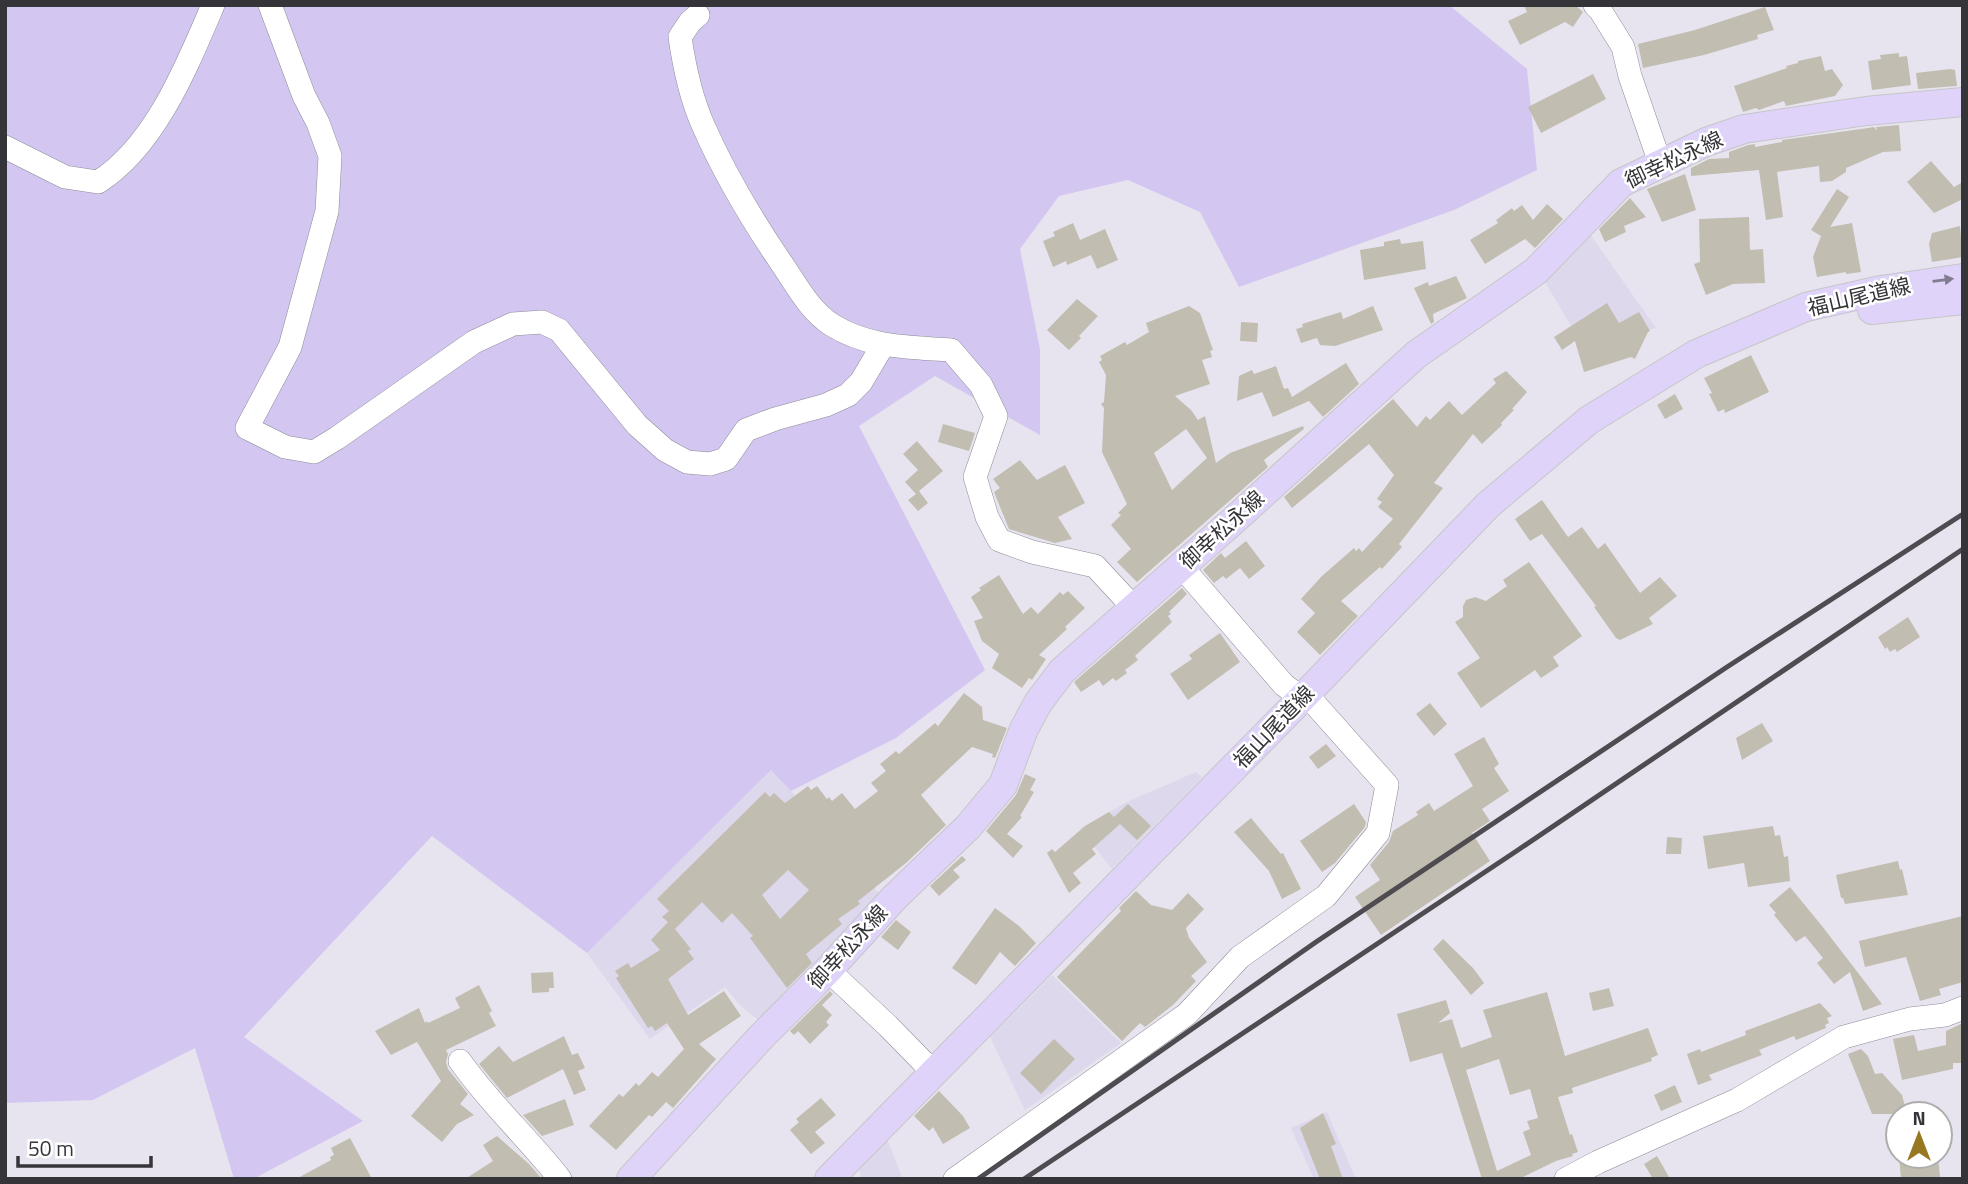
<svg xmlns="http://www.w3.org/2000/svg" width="1968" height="1184" font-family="'Titillium Web','Noto Sans JP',sans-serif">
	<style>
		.built { fill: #ddd8eb }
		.green { fill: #d3c7f1 }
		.building { fill: #c2bdb1; fill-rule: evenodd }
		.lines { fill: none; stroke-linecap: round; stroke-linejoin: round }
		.minor-casing { stroke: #8e8b97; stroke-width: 24 }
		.major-casing { stroke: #c6c6c7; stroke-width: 30 }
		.minor { stroke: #fff; stroke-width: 23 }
		.major { stroke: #dfd3fa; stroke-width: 28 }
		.rail { stroke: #4e4c51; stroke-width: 5 }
		.oneway { fill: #827c8f }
		.labels { text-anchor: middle; stroke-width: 5; stroke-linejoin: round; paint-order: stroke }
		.street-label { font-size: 21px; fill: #353438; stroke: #fff }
	</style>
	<rect width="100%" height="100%" fill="#e7e4f0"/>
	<path class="built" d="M1585 227 1656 328 1583 346 1542 277Z
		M772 769 884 899 766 1027 740 1005 725 987 650 1039 587 953Z
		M1196 772 1202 777 1112 869 1080 829 1127 802Z
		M1052 975 1121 1043 1025 1110 990 1037Z
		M1327 1112 1356 1179H1314L1291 1128Z
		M886 1137 903 1179H862L858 1166Z"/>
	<path class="green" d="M5 5H1449L1527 69 1537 170 1454 210 1239 287 1200 212 1128 180 1059 196 1020 249 1040 349V435L935 376 859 426 985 670 896 738 791 791 771 770 587 953 432 836 244 1037 363 1121 253 1179H234L195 1048 93 1100 5 1103Z"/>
	<path class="building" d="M1524 5H1575L1583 12 1573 27 1565 22 1520 45 1508 21 1527 12Z
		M1765 7 1774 30 1757 35 1758 39 1704 55 1643 68 1638 44 1695 30Z
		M1899 53V57L1907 56 1911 85 1872 90 1868 61 1881 59 1880 55Z
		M1821 56 1825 71 1832 69 1843 85 1835 96 1786 106 1784 101 1759 110 1756 108 1743 112 1734 86 1787 68 1786 66 1798 63V61Z
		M1950 69 1955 70 1957 86 1918 89 1916 73Z
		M1593 74 1606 99 1541 133 1528 107Z
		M1899 125 1901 151 1883 152 1846 168V172L1832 181 1820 182 1819 166 1777 172 1783 217 1766 220 1759 170 1691 176V168L1709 159 1729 158V152L1748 145 1755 144V147L1782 142V140L1868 128 1874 127 1877 131 1876 127Z
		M1931 161 1954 187 1963 182V199L1934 213 1907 182Z
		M1685 174 1696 210 1662 222 1647 189Z
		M1837 189 1849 197 1830 227 1852 223 1861 272 1846 274V272L1817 277 1813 257 1821 236 1811 230Z
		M1630 198 1646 217 1624 226 1626 232 1605 242 1599 229Z
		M1547 204 1563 219 1535 248 1525 239 1485 264 1470 240 1498 223 1496 220 1512 208 1514 211 1522 205 1533 220Z
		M1749 217 1750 250 1763 249 1765 283 1733 284 1706 295 1694 264 1700 262 1699 219Z
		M1073 223 1080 240 1105 229 1118 260 1097 269 1091 255 1067 265 1066 261 1053 267 1043 241 1055 236 1053 232Z
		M1960 226 1963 257 1932 262 1929 244 1932 233Z
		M1400 239 1401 244 1423 241 1426 269 1364 280 1360 250 1384 246V242Z
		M1456 276 1467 298 1433 314 1434 322 1431 324 1414 288 1428 282 1429 286Z
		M1077 299 1098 316 1079 336 1081 338 1069 350 1047 330Z
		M1607 303 1619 323 1639 312 1650 331 1648 332 1635 359 1631 357 1584 372 1575 341 1562 350 1554 337Z
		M1189 306 1200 313 1213 350 1210 351 1212 357 1202 360 1210 384 1175 396 1191 410 1198 420 1205 416 1216 463 1230 453 1303 426 1304 429 1264 460 1268 467 1137 582 1117 562 1131 549 1111 525 1121 515 1118 513 1127 504 1102 452 1104 408 1101 404 1104 402 1106 375 1099 362 1102 360 1100 356 1125 342 1127 345 1149 332 1146 323ZM1186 429 1207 458 1172 490 1154 453Z
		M1373 306 1383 330 1335 346 1320 345 1317 338 1301 343 1296 329 1303 327 1302 324 1341 312 1343 319Z
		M1241 322 1258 323 1257 342 1240 341Z
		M1751 355 1769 392 1725 413 1724 409 1718 412 1709 394 1712 393 1704 378Z
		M1346 363 1359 384 1323 417 1309 401 1273 417 1262 392 1237 401 1239 376 1252 370 1254 374 1276 366 1284 389 1288 388 1292 397Z
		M1506 371 1527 392 1512 409 1514 410 1501 423 1502 425 1482 444 1473 434 1434 483 1443 488 1399 544 1402 547 1382 569 1380 567 1341 601 1358 616 1320 655 1297 632 1315 613 1301 599 1322 576 1354 548 1356 551 1359 548 1362 552 1393 519 1378 507 1382 502 1377 499 1394 475 1369 444 1292 508 1284 497 1393 399 1417 427 1426 416 1430 420 1449 401 1462 415 1496 383 1493 379Z
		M1675 394 1683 409 1665 419 1657 405Z
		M943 424 975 433 969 451 938 442Z
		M917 441 943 471 919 491 928 503 918 511 908 500 916 494 905 482 918 470 903 454Z
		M1020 460 1037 480 1065 465 1085 503 1058 517 1072 539 1055 543 1009 529 994 492 1000 488 993 479Z
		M1542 500 1568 537 1582 527 1598 549 1605 543 1640 593 1660 577 1677 596 1649 618 1653 624 1620 640 1616 638 1594 607 1596 606 1542 534 1530 541 1515 519Z
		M1246 541 1265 566 1249 579 1240 568 1226 579 1223 576 1214 583 1203 570 1221 553 1225 558Z
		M1529 562 1582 636 1553 657 1559 666 1541 678 1535 670 1481 708 1457 673 1480 658 1455 622 1463 617V606L1466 600 1475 597 1486 601 1507 586 1503 580Z
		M999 575 1023 614 1031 607 1038 614 1060 592 1063 595 1068 591 1085 608 1065 627 1067 629 1039 655 1046 659 1032 680 1029 678 1022 688 992 668 999 654 982 641 974 621 983 618 971 597 981 590 979 588Z
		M1182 588 1187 594 1169 612 1171 614 1168 616 1172 622 1135 656 1138 660 1125 670 1127 673 1116 681 1113 678 1103 686 1099 680 1081 692 1074 682Z
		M1908 617 1920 637 1897 652 1895 649 1890 652 1887 647 1885 649 1878 637Z
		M1220 633 1240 662 1188 700 1170 674 1192 659 1189 655Z
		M964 693 982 707 983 720 1007 728 995 758 992 757 993 754 972 747 921 795 946 825 906 863 858 901 860 904 838 919 842 924 806 954 812 963 787 988 750 938 753 936 732 913 722 923 702 902 675 929 691 949 688 951 694 959 668 979 688 1015 724 991 741 1016 699 1044 716 1059 673 1108 666 1102 652 1117 649 1115 616 1150 589 1126 619 1094 623 1097 636 1083 639 1086 652 1072 658 1077 684 1049 667 1023 655 1031 652 1026 648 1028 616 978 619 976 615 971 628 963 631 968 660 950 651 940 668 922 662 917 669 911 657 899 765 792 770 797 774 793 785 803 808 786 811 790 817 786 827 799 829 797 832 801 842 793 855 809 878 791 871 783 886 771 880 764 896 751 899 754 935 723 938 726ZM788 870 809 890 780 919 762 895Z
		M1430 703 1447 724 1434 736 1416 714Z
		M1762 723 1773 741 1742 760 1736 738Z
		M1484 737 1499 764 1494 768 1509 791 1482 809 1490 821 1472 833 1490 861 1381 935 1355 897 1380 880 1370 865 1389 842 1393 831 1418 815 1416 812 1429 803 1434 811 1473 786 1454 754Z
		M1326 744 1336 756 1318 769 1309 757Z
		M1025 774 1036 779 1030 790 1034 792 1020 816 1022 817 1007 834 1023 846 1013 858 986 831 1016 795Z
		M1128 804 1151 826 1137 840 1120 824 1092 849 1096 854 1073 873 1081 883 1069 893 1047 853 1052 849 1055 852 1085 826 1109 812 1114 817Z
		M1354 804 1366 822 1365 827 1335 863 1322 872 1300 841Z
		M1251 818 1281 854 1283 853 1301 889 1282 899 1269 871 1234 832Z
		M1773 826 1775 836 1780 835 1784 857 1788 856 1790 881 1748 887 1744 863 1708 869 1703 836Z
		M1667 837 1682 838 1681 854H1666Z
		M962 856 966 860 953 870 960 877 939 896 930 886Z
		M1898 861 1900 870 1902 869 1908 895 1845 904 1843 898H1841L1836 875Z
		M1790 887 1822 926 1882 1004 1863 1011 1850 972 1834 984 1817 963 1823 958 1805 936 1796 942 1774 915 1776 913 1769 905Z
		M1136 891 1151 905 1172 910 1188 893 1204 909 1186 928 1189 938 1207 962 1191 976 1196 981 1173 1005 1145 1027 1140 1023 1122 1041 1057 977 1121 911 1119 908Z
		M995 908 1019 926 1036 943 1015 966 1000 952 976 985 952 968Z
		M1963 916V982L1939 989 1941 995 1920 1001 1906 957 1865 967 1859 941Z
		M896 920 911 932 898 950 881 937Z
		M1443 939 1473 968 1484 983 1471 995 1433 949Z
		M553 972 554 988H549V992L532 993 531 973Z
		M479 985 492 1011 489 1013 496 1026 446 1050 448 1054 446 1062 448 1069 468 1094 460 1104 474 1115 457 1124 442 1142 411 1116 441 1081 417 1042 391 1055 375 1031 419 1008 425 1023 427 1021 428 1023 460 1008 455 998Z
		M1609 988 1614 1006 1593 1011 1589 993Z
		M830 991 833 994 822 1005 832 1015 826 1022 829 1025 810 1044 798 1031 794 1035 790 1031Z
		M1547 992 1565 1056 1648 1028 1658 1055 1651 1058 1652 1061 1572 1088 1573 1093 1558 1097 1570 1135 1572 1134 1578 1152 1572 1154 1573 1156 1556 1161 1519 1179H1482L1442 1053 1410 1062 1397 1014 1446 1000 1450 1013 1438 1023 1452 1019 1461 1048 1492 1037 1483 1010ZM1499 1059 1510 1095 1530 1089 1538 1118 1527 1121 1530 1129 1523 1132 1531 1155 1497 1171 1466 1070Z
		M1820 1003 1832 1016 1827 1018 1829 1023 1825 1025 1826 1028 1796 1040 1794 1036 1759 1050 1762 1055 1709 1075 1712 1080 1698 1085 1687 1054 1700 1049 1701 1052 1746 1035 1745 1031Z
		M1963 1023V1063H1953V1069L1902 1080 1893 1039 1914 1035 1918 1051 1946 1045V1031Z
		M564 1036 572 1055 578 1053 585 1068 578 1071 586 1090 574 1095 563 1069 507 1098 479 1064 499 1046 513 1062Z
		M1054 1039 1075 1059 1041 1094 1020 1073Z
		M1861 1049 1868 1056 1875 1074 1882 1073 1902 1095 1907 1114H1872L1848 1054Z
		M1675 1085 1682 1102 1661 1111 1654 1095Z
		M939 1091 963 1116 970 1128 943 1144 933 1127 929 1131 914 1116Z
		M821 1098 836 1115 815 1132 825 1143 811 1154 790 1130 799 1122 796 1119Z
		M565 1099 574 1125 542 1136 523 1115Z
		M1323 1113 1336 1144 1331 1146 1343 1179H1320L1300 1128Z
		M497 1136 529 1164 542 1179H465L493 1161 483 1145Z
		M350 1138 372 1179H296L331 1160 330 1157 334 1155 331 1148Z
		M1657 1156 1665 1170 1670 1179H1653L1644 1164Z
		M1899 1156H1938L1940 1177 1901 1179Z"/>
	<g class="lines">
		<defs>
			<path id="minor" d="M270 5 304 96 318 123 330 156 327 211 290 347 247 428 285 447 314 452 337 438 474 342 513 324 542 322 559 330 637 425 665 450 687 462 710 464 726 459 746 430 775 419 826 405 848 395 861 382 883 345
				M1595 5 1600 10 1623 47 1630 76 1660 163
				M698 15 690 22 680 37C684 65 691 98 703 125 724 173 752 220 782 264 797 286 809 310 832 325 869 348 909 347 951 350L981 385 996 416 975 477 987 517 999 540 1032 552 1095 566 1135 609
				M5 147 65 177 98 182C155 146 187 66 213 5
				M828 970 888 1026 933 1072
				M460 1061C490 1104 528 1138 560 1179
				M955 1179 1187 1014 1240 957 1326 896 1378 833 1387 785 1306 694 1295 693 1284 685 1181 566
				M1566 1179 1598 1162 1737 1100 1844 1037 1910 1019 1945 1015 1963 1008"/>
			<path id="major" d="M1872 310 1963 300
				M631 1179 761 1037 828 970 894 898 968 827 1003 785 1024 729 1038 703 1062 671 1234 520 1417 354 1536 271 1621 183 1706 142 1744 129 1866 111 1963 102
				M829 1179 1306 694 1488 505 1589 420 1696 354 1806 307 1881 290 1963 278"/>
		</defs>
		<use href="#minor" class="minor-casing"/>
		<use href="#major" class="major-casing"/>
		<use href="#minor" class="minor"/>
		<use href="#major" class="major"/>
		<path class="rail" d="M978 1179 1316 942 1727 667 1963 514
			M1024 1179 1518 850 1963 549"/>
	</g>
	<defs><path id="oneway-solid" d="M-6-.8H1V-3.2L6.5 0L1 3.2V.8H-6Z" transform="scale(1.75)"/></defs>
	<use class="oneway" href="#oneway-solid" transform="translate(1943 280) rotate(-7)"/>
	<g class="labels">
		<g class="street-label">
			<text transform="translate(1674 160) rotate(-25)" y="7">御幸松永線</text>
			<text transform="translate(1859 297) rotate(-13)" y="7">福山尾道線</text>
			<text transform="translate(1222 530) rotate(-42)" y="7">御幸松永線</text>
			<text transform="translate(1274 727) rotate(-46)" y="7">福山尾道線</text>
			<text transform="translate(848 947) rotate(-47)" y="7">御幸松永線</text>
		</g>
	</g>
	<rect width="1968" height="1184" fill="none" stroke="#353438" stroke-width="14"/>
	<g transform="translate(1919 1135)"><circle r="33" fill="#ffffff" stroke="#aeaeaf" stroke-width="2"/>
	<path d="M0-5L12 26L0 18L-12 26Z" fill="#977820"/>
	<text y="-10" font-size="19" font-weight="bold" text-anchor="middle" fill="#353438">N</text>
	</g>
	<path d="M18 1156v10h133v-10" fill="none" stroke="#353438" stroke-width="3.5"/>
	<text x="28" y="1156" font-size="21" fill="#353438" stroke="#ffffff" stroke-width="5" paint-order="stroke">50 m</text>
</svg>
